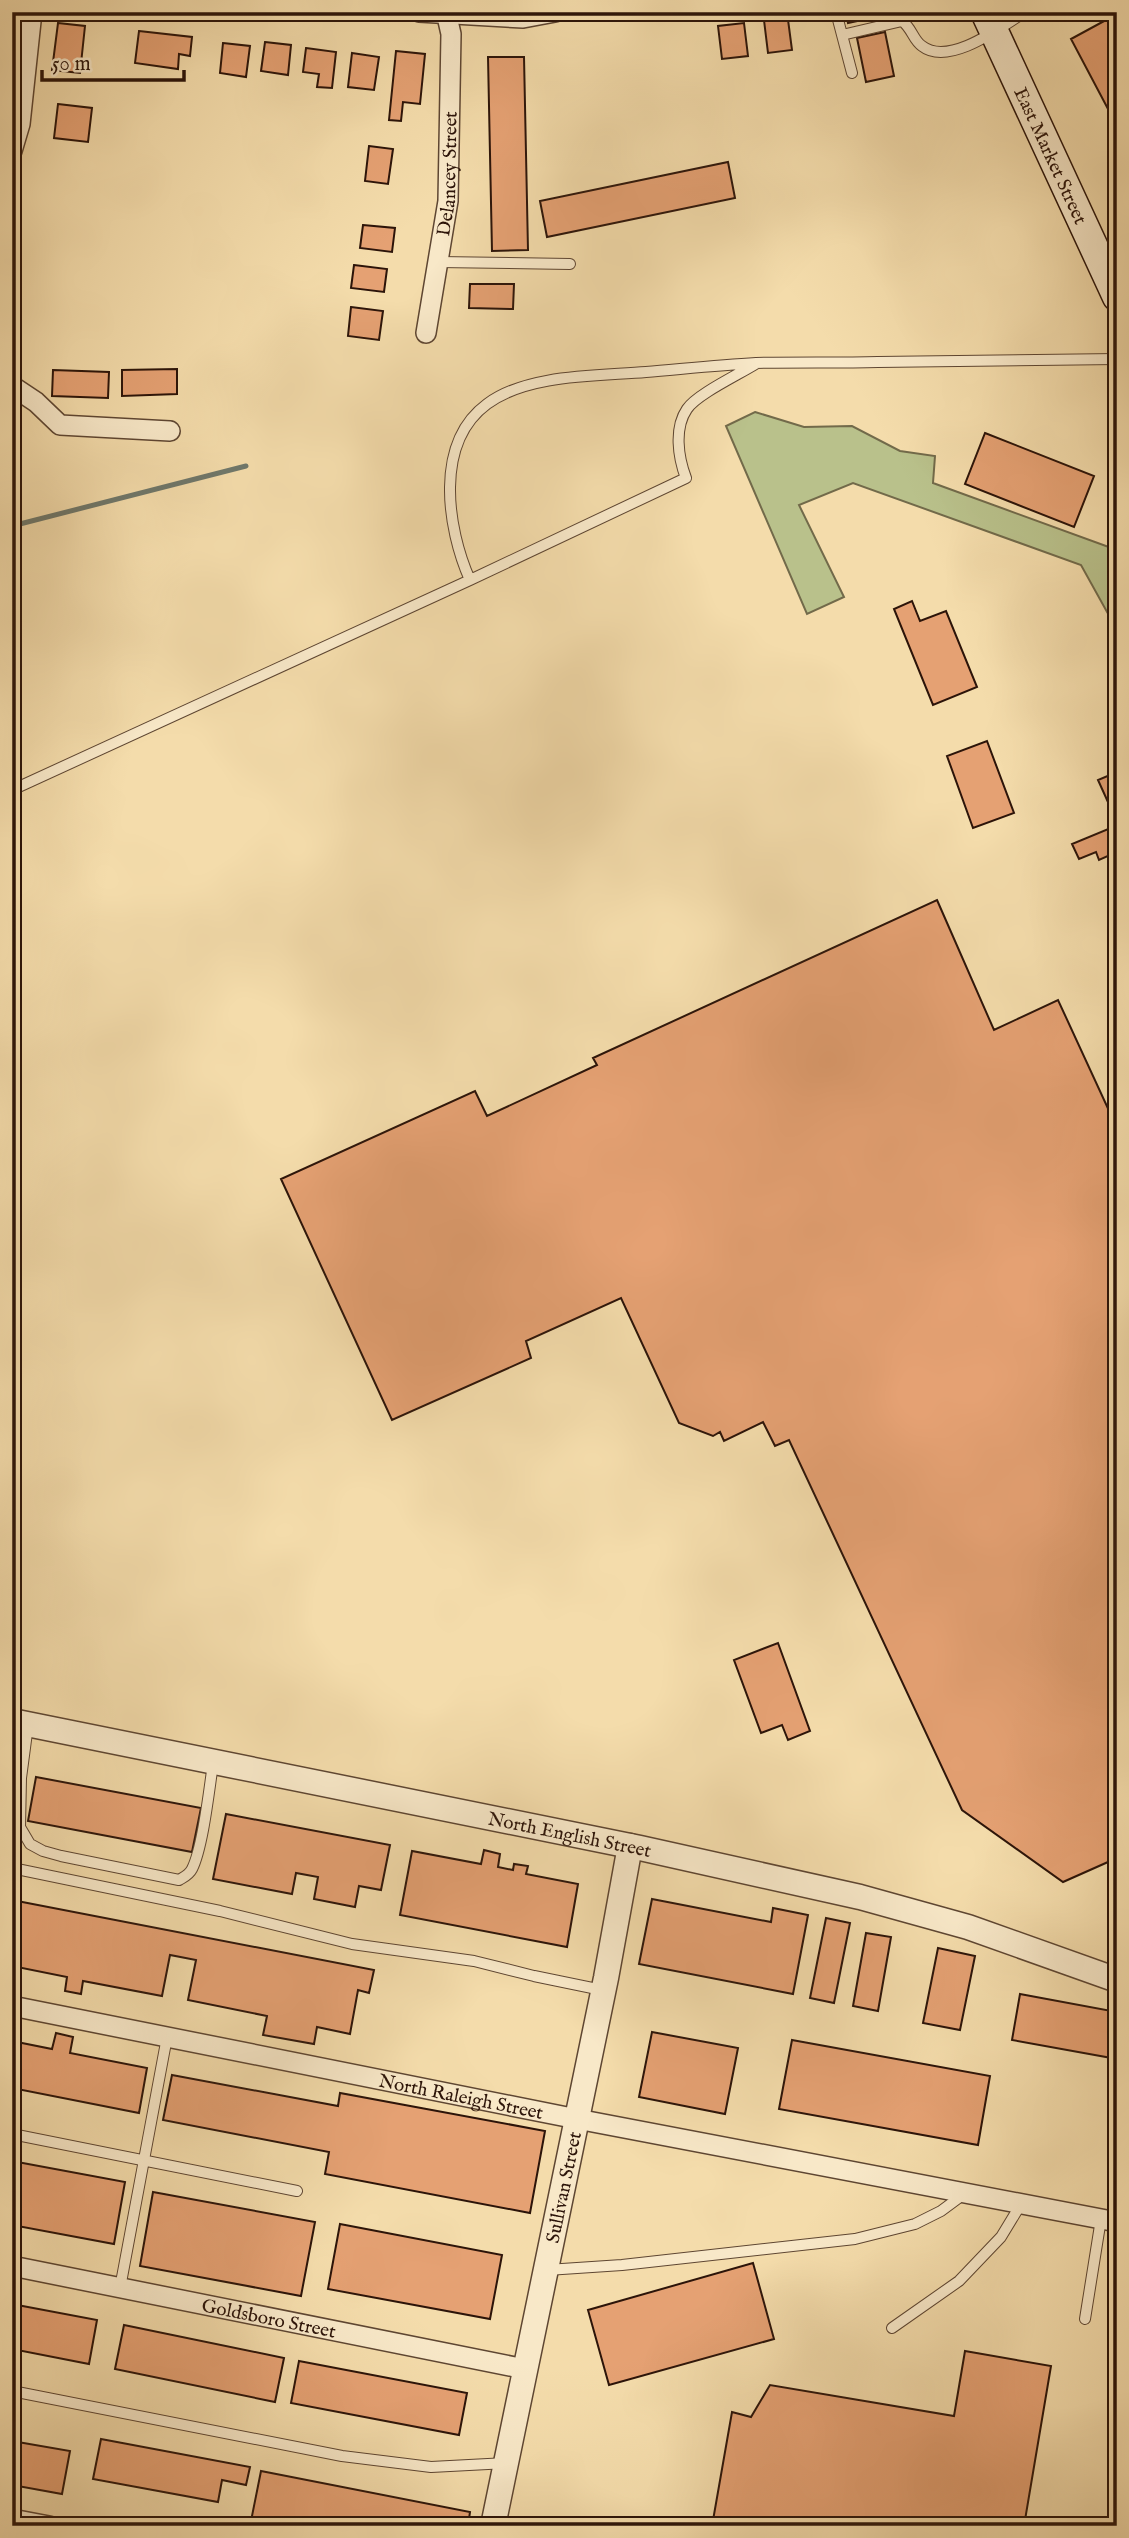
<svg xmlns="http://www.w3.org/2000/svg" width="1129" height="2538" font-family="'IM FELL English',serif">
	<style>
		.green { fill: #b9c18b; stroke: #726a4a; stroke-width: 2 }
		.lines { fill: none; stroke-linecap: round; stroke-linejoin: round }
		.stream { stroke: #6f786b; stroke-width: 5 }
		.building { fill: #e5a173; stroke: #2c1409; stroke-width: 2 }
		.service-casing { stroke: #5e4632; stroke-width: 12 }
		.minor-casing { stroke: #5e4632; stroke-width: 22 }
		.tertiary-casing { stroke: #5e4632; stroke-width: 27 }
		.secondary-casing { stroke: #2c1409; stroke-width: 31 }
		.service { stroke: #f8e8c8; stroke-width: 10 }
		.minor { stroke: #f8e8c8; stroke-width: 19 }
		.tertiary { stroke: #f8e8c8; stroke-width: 24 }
		.secondary { stroke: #f8e8c8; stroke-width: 28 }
		.labels { text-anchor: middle; stroke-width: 7; stroke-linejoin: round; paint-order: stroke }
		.street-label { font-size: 19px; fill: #2c1409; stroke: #f8e8c8 }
	</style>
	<rect width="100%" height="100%" fill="#f4dcab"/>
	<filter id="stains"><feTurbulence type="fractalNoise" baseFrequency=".00286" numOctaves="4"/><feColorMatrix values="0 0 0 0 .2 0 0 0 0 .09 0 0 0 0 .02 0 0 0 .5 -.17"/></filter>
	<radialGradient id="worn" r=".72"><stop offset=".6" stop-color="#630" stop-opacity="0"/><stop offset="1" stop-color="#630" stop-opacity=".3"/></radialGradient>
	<path class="green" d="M755 412 804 427 852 426 900 451 935 456 933 483 1117 550V630L1081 565 853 483 799 505 844 597 807 614 726 426Z"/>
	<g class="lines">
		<path class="stream" d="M12 526 246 466"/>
	</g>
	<path class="building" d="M763 12H787L792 50 768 53Z
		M846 12H899L848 23Z
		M1117 14V126L1071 39Z
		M58 23 85 26 80 73 52 70Z
		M744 23 748 56 722 59 718 26Z
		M139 31 192 37 190 56 179 54 178 69 135 63Z
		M885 32 894 76 866 82 857 38Z
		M265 42 291 45 288 75 261 71Z
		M223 43 250 46 246 77 220 73Z
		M306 48 336 52 332 88 317 87 319 74 303 72Z
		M396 51 425 54 420 104 403 102 401 121 389 120Z
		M352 53 379 57 374 90 348 87Z
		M488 57H524L528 250 492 251Z
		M58 104 92 108 88 142 54 138Z
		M369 146 393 149 388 184 365 181Z
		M728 162 735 198 547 237 540 201Z
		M363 225 395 228 392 252 360 248Z
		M354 265 387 269 384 292 351 288Z
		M470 284H514L513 309 469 308Z
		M351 307 383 311 379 340 348 336Z
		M177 369V394L122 396V370Z
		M53 370 109 372 108 398 52 396Z
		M985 433 1094 476 1074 527 965 484Z
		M912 601 920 621 946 611 977 687 933 705 894 609Z
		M987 741 1014 813 973 828 947 756Z
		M1117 772V822L1098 780Z
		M1113 827 1117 838 1112 840 1117 852 1099 860 1096 852 1079 859 1072 844Z
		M937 900 994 1030 1058 1000 1117 1128V1858L1063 1882 962 1810 789 1440 775 1446 763 1422 724 1441 720 1432 713 1436 679 1423 621 1298 526 1341 531 1358 392 1420 281 1179 475 1091 487 1116 597 1065 593 1058Z
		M778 1643 810 1731 788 1740 782 1725 761 1733 734 1660Z
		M36 1777 201 1808 192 1852 28 1821Z
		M226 1814 390 1845 381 1890 359 1886 355 1907 314 1899 318 1877 296 1873 292 1894 213 1879Z
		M484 1850 500 1854 498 1867 513 1870 514 1864 528 1866 526 1874 578 1884 567 1947 400 1915 412 1851 481 1864Z
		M652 1899 771 1922 773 1908 808 1915 793 1994 639 1964Z
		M12 1900 374 1970 369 1993 358 1990 350 2034 317 2027 314 2044 263 2035 267 2016 188 2000 196 1960 170 1955 162 1996 83 1981 81 1994 65 1991 67 1977 12 1966Z
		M826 1918 850 1923 834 2003 810 1998Z
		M866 1933 891 1937 878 2011 853 2006Z
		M938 1948 975 1956 960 2030 923 2023Z
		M1020 1994 1117 2012V2059L1012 2040Z
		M652 2032 738 2048 725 2114 639 2097Z
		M56 2033 73 2037 70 2053 147 2068 139 2113 12 2088V2041L52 2049Z
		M792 2040 990 2076 978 2145 779 2109Z
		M172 2075 338 2106 340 2093 545 2131 530 2213 325 2174 329 2152 163 2120Z
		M12 2161 125 2182 114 2244 12 2225Z
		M153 2192 315 2222 301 2296 140 2266Z
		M340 2224 502 2255 490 2319 328 2289Z
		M753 2263 774 2339 609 2385 588 2310Z
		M12 2304 97 2320 89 2364 12 2349Z
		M124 2325 284 2358 275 2402 115 2369Z
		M965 2351 1051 2366 1024 2526H712L732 2412 751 2417 770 2385 954 2416Z
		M299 2361 467 2393 459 2435 291 2403Z
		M101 2439 250 2467 246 2485 222 2480 218 2502 93 2479Z
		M12 2441 70 2451 62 2494 12 2485Z
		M261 2471 470 2512 468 2526H250Z"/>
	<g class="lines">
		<defs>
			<path id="service" d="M836 12 852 73
				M842 35 902 21C912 28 913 40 922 46 949 67 1001 27 1025 12
				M438 262 570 264
				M470 580C447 528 434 443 487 404 527 374 597 376 646 372 682 369 719 365 756 363 797 362 838 363 878 362 958 361 1037 360 1117 359
				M12 790 470 580 686 478C678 457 674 428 687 409 697 394 740 374 757 363
				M28 1725 21 1778 20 1827 30 1844 43 1851 61 1856 179 1880C184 1877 189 1875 192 1869 203 1847 209 1790 213 1764
				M12 1868 220 1911 352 1944 474 1961 534 1976 602 1990
				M12 2134 297 2191
				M547 2270 622 2265 855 2239 915 2224 941 2211 964 2194
				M120 2288 167 2037
				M1085 2319 1101 2219
				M892 2328 959 2281 1001 2237 1021 2204
				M12 2391 342 2456 431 2467 507 2463"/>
			<g id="minor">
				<path d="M419 12 523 18 555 12"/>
				<path d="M12 151 20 124 32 12"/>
				<path id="s1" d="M426 333 448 201 451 34 446 12"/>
				<path d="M12 386 36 402 60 425 170 431"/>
				<path id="s2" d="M12 2006 577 2119 1117 2222"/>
				<path id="s3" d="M12 2266 525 2369"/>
				<path d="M12 2519 49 2526"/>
			</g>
			<g id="tertiary">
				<path id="s4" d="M12 1721 640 1848 860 1897 968 1927 1117 1980"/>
				<path id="s5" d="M493 2526 606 1978 630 1846"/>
			</g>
			<g id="secondary">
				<path id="s6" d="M985 12 1117 297"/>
			</g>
		</defs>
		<use href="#service" class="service-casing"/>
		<use href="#minor" class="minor-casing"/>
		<use href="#tertiary" class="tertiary-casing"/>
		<use href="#secondary" class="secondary-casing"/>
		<use href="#service" class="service"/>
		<use href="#minor" class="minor"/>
		<use href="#tertiary" class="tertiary"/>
		<use href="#secondary" class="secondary"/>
	</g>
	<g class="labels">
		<g class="street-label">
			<text dy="7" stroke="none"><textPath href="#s6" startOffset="158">East Market Street</textPath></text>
			<text dy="7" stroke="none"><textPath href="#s1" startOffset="161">Delancey Street</textPath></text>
			<text dy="7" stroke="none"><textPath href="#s4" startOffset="569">North English Street</textPath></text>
			<text dy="7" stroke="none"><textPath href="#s2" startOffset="458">North Raleigh Street</textPath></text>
			<text dy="7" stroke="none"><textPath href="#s5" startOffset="346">Sullivan Street</textPath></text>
			<text dy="7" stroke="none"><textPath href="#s3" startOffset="262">Goldsboro Street</textPath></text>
		</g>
	</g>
	<rect width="1129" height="2538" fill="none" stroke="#f4dcab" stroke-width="42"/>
	<rect x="14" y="14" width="1101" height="2510" fill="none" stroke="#2c1409" stroke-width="3.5"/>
	<rect x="21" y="21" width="1087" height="2496" fill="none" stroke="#2c1409" stroke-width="2"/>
	<path d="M42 70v10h142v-10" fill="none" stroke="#2c1409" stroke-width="3.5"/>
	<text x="52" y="70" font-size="21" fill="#2c1409" stroke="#f8e8c8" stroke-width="5" paint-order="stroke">50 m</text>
	<rect width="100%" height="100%" filter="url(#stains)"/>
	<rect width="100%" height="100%" fill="url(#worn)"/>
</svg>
